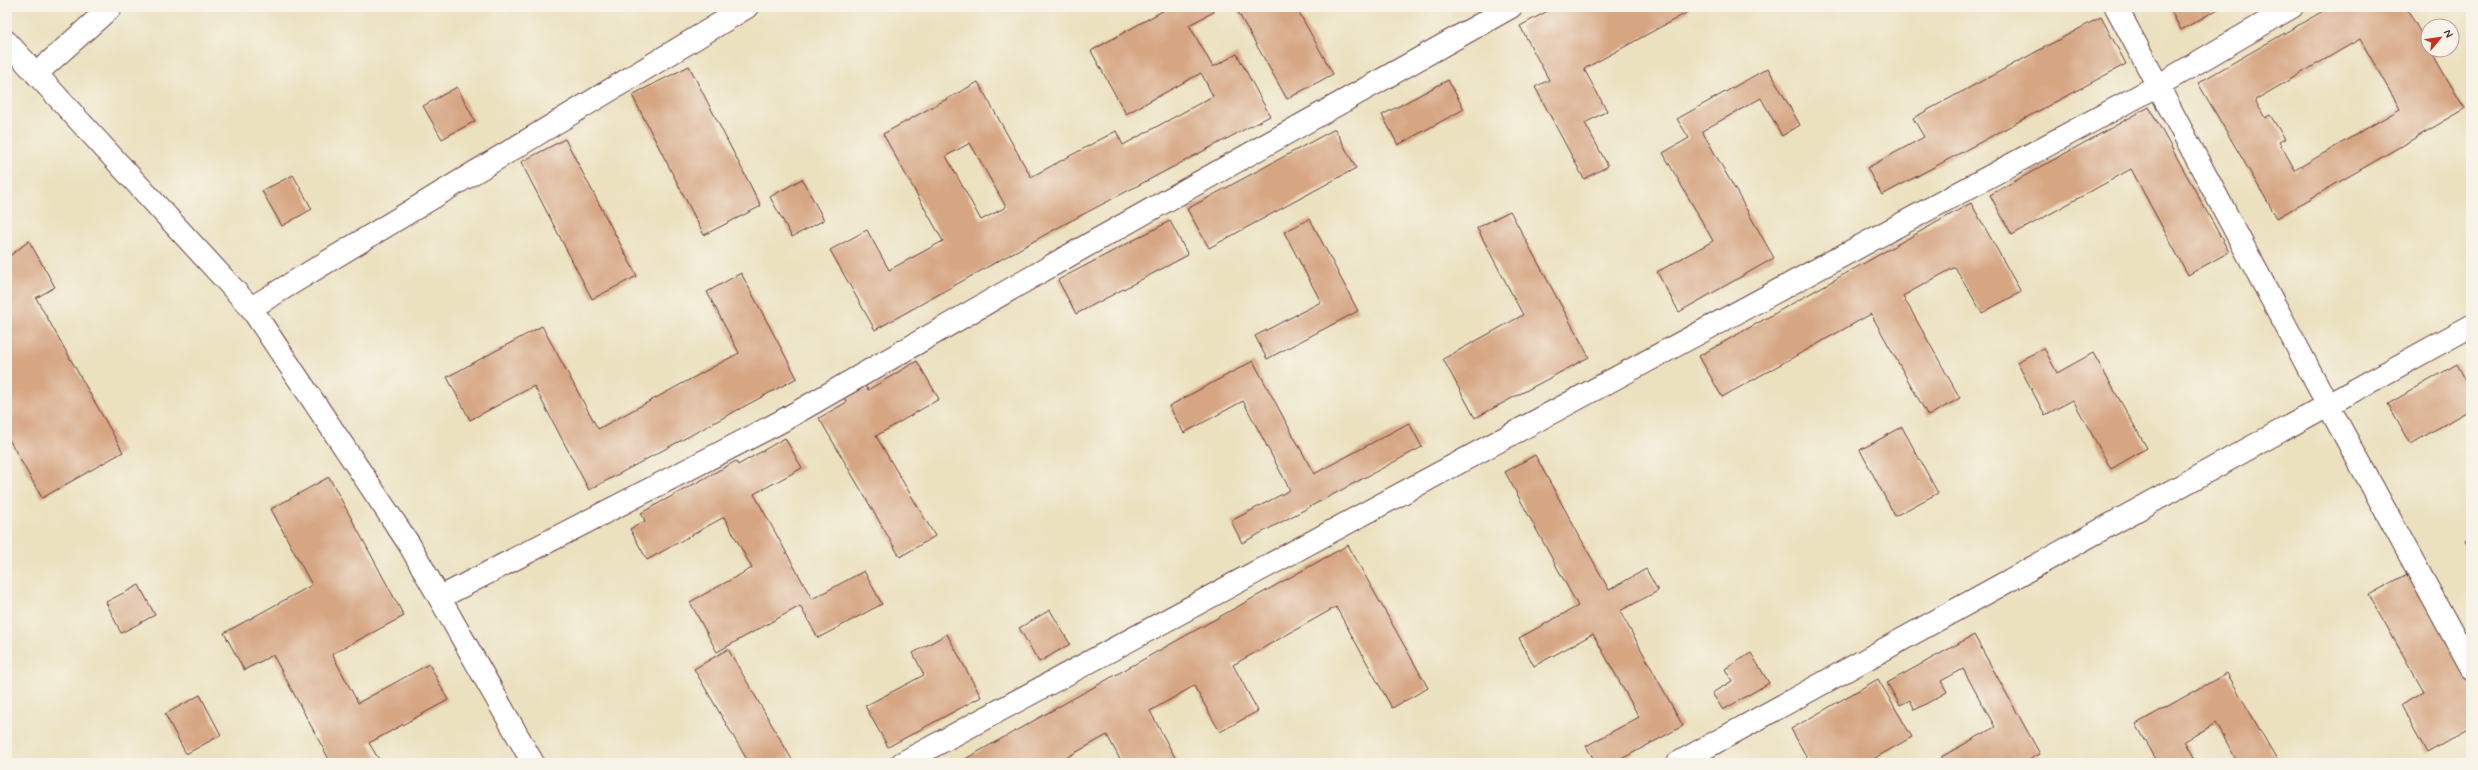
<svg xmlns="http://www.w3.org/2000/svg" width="2478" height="770" font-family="Mynerve,sans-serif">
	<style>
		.building { fill: #d6a582; fill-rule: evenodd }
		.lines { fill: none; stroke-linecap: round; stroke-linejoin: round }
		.street-casing { stroke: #623c41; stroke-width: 24 }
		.street { stroke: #fff; stroke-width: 22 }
	</style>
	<rect width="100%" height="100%" fill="#f7f3e8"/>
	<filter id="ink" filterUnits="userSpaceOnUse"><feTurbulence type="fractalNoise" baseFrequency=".025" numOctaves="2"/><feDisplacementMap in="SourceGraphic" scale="8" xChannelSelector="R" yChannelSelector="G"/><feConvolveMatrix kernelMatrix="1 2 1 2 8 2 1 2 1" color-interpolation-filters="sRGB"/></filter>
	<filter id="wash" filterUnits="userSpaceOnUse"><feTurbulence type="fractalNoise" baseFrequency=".012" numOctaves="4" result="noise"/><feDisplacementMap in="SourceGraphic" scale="16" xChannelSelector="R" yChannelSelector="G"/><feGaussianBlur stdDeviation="0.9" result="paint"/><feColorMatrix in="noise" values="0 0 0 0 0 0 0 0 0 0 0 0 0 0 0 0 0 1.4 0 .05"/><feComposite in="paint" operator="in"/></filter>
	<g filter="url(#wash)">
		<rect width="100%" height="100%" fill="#ebe1bf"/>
		<g id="blocks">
			<path class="building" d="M1165 7H1211L1214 12 1189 25 1213 67 1237 54 1270 116 1059 227 875 330 830 250 867 230 889 270 943 241 883 134 978 82 1031 177 1116 131 1123 145 1213 96 1201 73 1126 114 1091 51 1166 9ZM970 143 1006 207 981 220 946 156Z
				M1235 7H1296L1333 74 1287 99Z
				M1555 7H1686L1688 12 1584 69 1607 111 1585 123 1608 166 1584 179 1535 87 1549 80 1520 26Z
				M2169 7H2222L2181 30Z
				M2330 7H2406L2428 46V50H2430L2465 109 2277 218 2198 83ZM2360 39 2400 109 2295 170 2279 142 2285 139 2270 115 2265 118 2255 100Z
				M2101 17 2126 64 1882 195 1867 168 1924 137 1913 118Z
				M689 66 761 206 704 235 632 95Z
				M1768 68 1800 125 1782 136 1761 98 1702 131 1774 258 1679 312 1657 272 1713 241 1663 153 1689 138 1677 119Z
				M1448 80 1464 109 1398 145 1382 115Z
				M457 87 475 121 442 139 423 106Z
				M2149 107 2229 252 2188 275 2131 169 2012 235 1990 195Z
				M1335 129 1356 168 1209 248 1187 209Z
				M565 139 637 276 592 299 521 162Z
				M293 175 312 209 282 226 262 191Z
				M802 179 824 220 792 237 770 197Z
				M1971 203 2021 292 1982 313 1955 267 1903 296 1960 398 1928 416 1871 314 1722 397 1699 356Z
				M1510 211 1589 357 1475 418 1443 359 1523 315 1477 228Z
				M1310 219 1358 311 1267 359 1255 336 1321 302 1284 232Z
				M1170 221 1188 255 1076 314 1058 280Z
				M29 241 55 287 36 298 123 452 42 498 7 436V258Z
				M741 273 797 378 589 490 534 386 470 420 447 377 542 326 598 429 739 353 707 292Z
				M2044 348 2057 373 2093 353 2147 448 2111 469 2073 400 2045 415 2017 362Z
				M917 361 939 399 876 436 935 536 900 557 819 418 847 402 844 398 865 385 868 390Z
				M1253 361 1314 474 1409 423 1422 447 1242 543 1231 521 1290 490 1243 401 1184 433 1169 406Z
				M2457 364 2471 390V409L2411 444 2388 404Z
				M1902 427 1938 493 1895 516 1860 450Z
				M785 438 802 468 754 494 812 599 864 571 882 604 818 638 800 606 717 652 690 602 752 568 724 517 647 560 630 529 645 521 641 513 736 461 738 465Z
				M1535 455 1609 590 1646 569 1658 591 1620 611 1683 726 1614 763H1596L1586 746 1639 717 1593 634 1534 666 1519 638 1578 606 1505 472Z
				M329 477 404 616 332 654 358 703 429 664 448 700 369 743 381 763H331L273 655 244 670 224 633 312 585 271 509Z
				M2471 538V553L2465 542Z
				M1348 545 1428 688 1392 708 1336 607 1233 665 1258 711 1220 732 1194 686 1150 711 1178 763H1122L1107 735 1057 763H958Z
				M2411 572 2471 680V728L2427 753 2401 705 2424 692 2369 595Z
				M139 585 155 615 121 633 106 602Z
				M1050 610 1070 644 1039 662 1019 628Z
				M947 634 981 697 888 747 865 706 924 675 913 653Z
				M1974 635 2040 754 2024 763H1944L1941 757 1995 727 1963 669 1941 681 1947 692 1915 710 1910 700 1900 705 1887 683Z
				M728 649 794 763H749L694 669Z
				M1751 653 1769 683 1723 710 1712 693 1732 681 1725 669Z
				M2227 673 2279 763H2238L2216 723 2185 741 2197 763H2158L2136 724Z
				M1878 679 1912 737 1866 763H1810L1791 729Z
				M200 695 221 735 186 754 165 714Z"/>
		</g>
	</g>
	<g filter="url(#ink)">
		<use href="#blocks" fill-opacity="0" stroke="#623c41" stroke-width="1"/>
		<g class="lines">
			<defs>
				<path id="street" d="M2116 7 2328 405 2471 668
					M7 42 251 308 409 544 533 763
					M36 74 111 7
					M251 308 747 7
					M441 597 780 422 1070 255 1511 7
					M902 763 2159 85 2292 7
					M1678 763 2471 326"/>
			</defs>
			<use href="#street" class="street-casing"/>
			<use href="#street" class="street"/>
		</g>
	</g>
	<rect width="2478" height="770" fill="none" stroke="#f7f3e8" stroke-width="24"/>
	<g transform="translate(2440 38) rotate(61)"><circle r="19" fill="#f7f3e8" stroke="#b29e9c"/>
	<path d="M0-3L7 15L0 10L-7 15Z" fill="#c8321e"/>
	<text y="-6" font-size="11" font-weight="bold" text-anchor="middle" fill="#4a1f2b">N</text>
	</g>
</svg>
